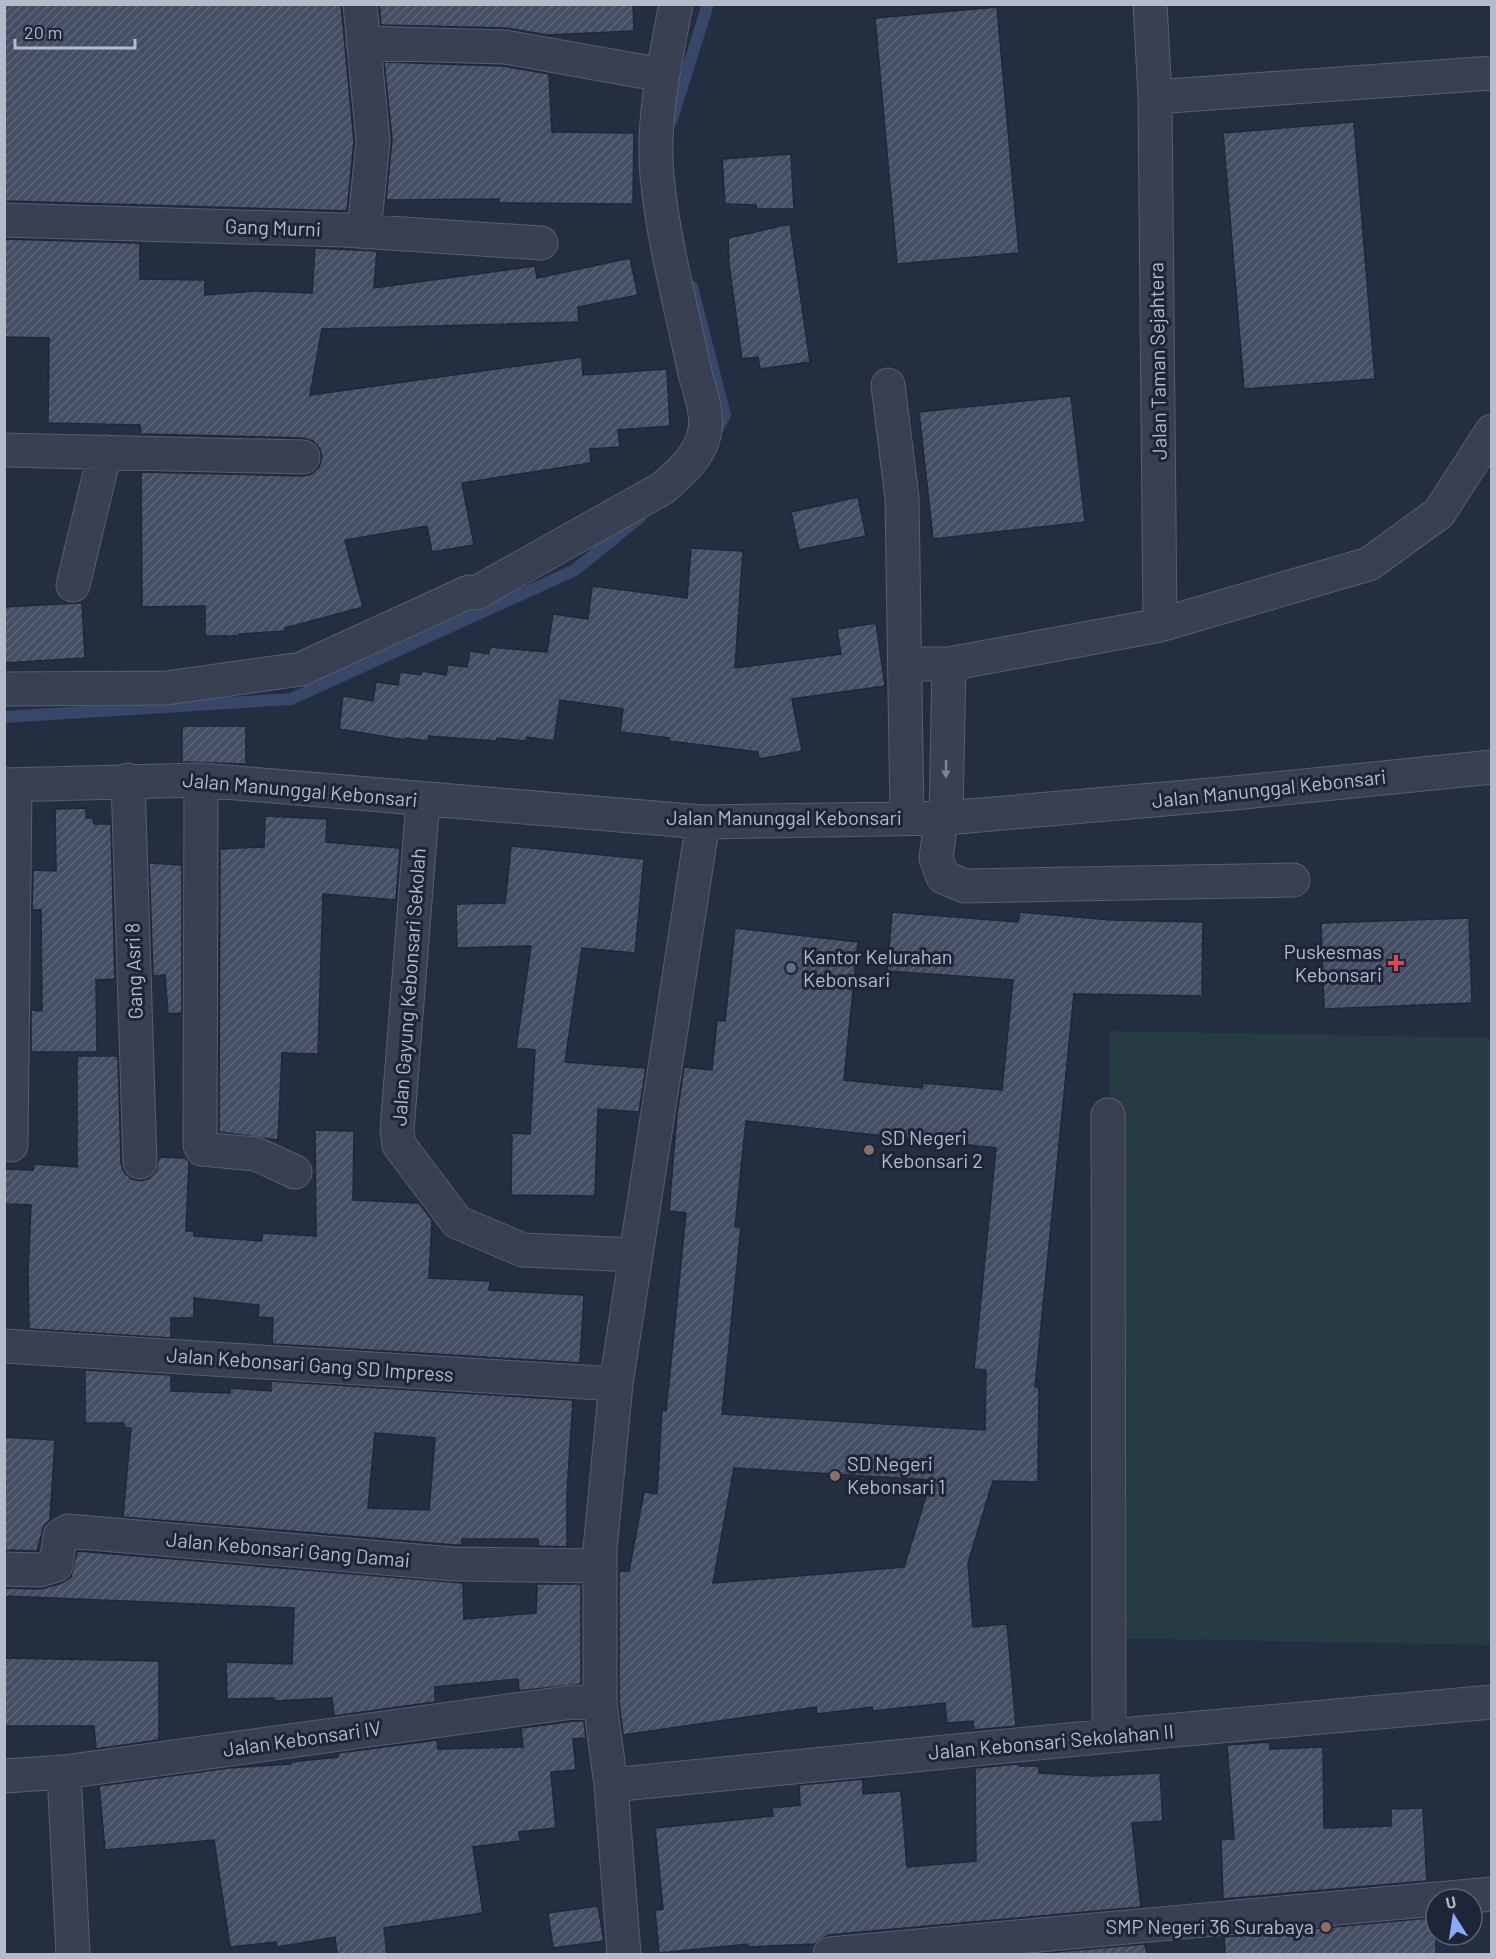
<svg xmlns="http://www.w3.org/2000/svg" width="1496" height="1959" font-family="Barlow,sans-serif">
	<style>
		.pitch { fill: #263c42 }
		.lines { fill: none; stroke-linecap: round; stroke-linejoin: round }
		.stream { stroke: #384769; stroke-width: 12 }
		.building { fill: url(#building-hatch); stroke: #1f2738; stroke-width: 1.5; fill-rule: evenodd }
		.minor-casing { stroke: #565e6e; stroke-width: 35 }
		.minor { stroke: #394051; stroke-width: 33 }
		.oneway { fill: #7d8494 }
		.health-dot { fill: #e0444e; stroke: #1d2536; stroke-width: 2 }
		.service-dot { fill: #5c6f8a; stroke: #1d2536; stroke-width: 2 }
		.education-dot { fill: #8d6e63; stroke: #1d2536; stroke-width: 2 }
		.labels { text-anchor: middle; stroke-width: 6; stroke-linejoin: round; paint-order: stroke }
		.street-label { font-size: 20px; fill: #b5bbcb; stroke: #1d2536 }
		.poi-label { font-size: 20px; fill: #b5bbcb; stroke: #1d2536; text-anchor: start }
	</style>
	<defs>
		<pattern id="building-hatch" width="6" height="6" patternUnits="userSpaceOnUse" patternTransform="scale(1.5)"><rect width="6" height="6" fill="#434d63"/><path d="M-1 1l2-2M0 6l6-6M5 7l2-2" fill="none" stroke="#5c6578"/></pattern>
	</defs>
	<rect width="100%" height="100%" fill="#242e41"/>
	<path class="pitch" d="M1110 1031 1491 1038V1645L1097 1638Z"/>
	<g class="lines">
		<path class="stream" d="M671 122 708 4
			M692 287 725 415 714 434
			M4 717 291 699 575 570 640 517"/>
	</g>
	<path class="building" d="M4 4H341L354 141 347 211 4 201Z
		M379 4H633L634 31 547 35 506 28 381 25Z
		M997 7 1019 253 897 264 875 18Z
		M384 62 503 66 549 74 552 132 634 133 633 204 499 203V199L386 200 392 139Z
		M1354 122 1375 379 1244 389 1223 133Z
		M791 154 794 209H757L756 205 725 204 722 159Z
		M790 224 810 362 760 369 758 357 742 359 729 264 728 238Z
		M4 239 140 243V279L205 280V295L255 291 312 293 315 248 377 251 374 288 535 266 537 278 630 258 638 295 578 307 579 322 322 329 310 395 582 357 583 375 667 369 670 426 618 430 620 447 590 449 591 463 462 483 474 545 432 552 427 526 345 540 363 607 285 628 286 631 239 634V636H205V606L142 607 141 472 303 476 311 474 319 467 322 458 320 449 313 441 303 438 141 434 140 425 48 423 49 338 4 337Z
		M1071 396 1085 522 933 539 919 412Z
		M858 497 866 536 799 550 791 512Z
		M691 548 743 551 735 668 841 654 837 629 876 623 885 686 792 699 802 751 759 759 758 752 669 741V738L620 732 623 709 560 700 554 741 527 737 526 741 497 738 496 741 429 736 428 741 405 738V740L339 729 343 696 373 701 376 682 398 685 400 672 421 675V671L446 675 448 665 467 667 470 651 489 654 490 647 547 652 553 614 588 619 592 586 687 598Z
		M79 603H82L85 658 4 663V607Z
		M182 726H246V764L182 762Z
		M86 808V818H93L94 824H111L115 979 96 980 97 1052H31V1010L42 1011 41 910H32L33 870 56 871 55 809Z
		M265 816 327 819 326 842 400 848 396 900 323 894 318 1054 282 1053 278 1140 219 1132 220 849 264 847Z
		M511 846 644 859 635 953 582 948 565 1062 646 1068 639 1112 598 1109 595 1196 511 1195 512 1133 530 1134 535 1050 516 1048 531 946 457 948 456 904 505 903Z
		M149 863 182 865V1013L168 1014 165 975 153 976Z
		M892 912 1018 922 1020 912 1111 920 1203 922 1202 996 1074 994 1035 1387H1039L1038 1482 993 1481 968 1563 973 1627 1007 1624 1016 1726 974 1730 973 1721 947 1723 945 1703 873 1711 872 1707 817 1714 816 1707 623 1735 619 1702V1571H629L644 1492 657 1494 662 1410 666 1411 686 1213 669 1211 677 1114 684 1067 712 1070 717 1020 725 1021 735 928 858 942 844 1080 922 1088 923 1083 1002 1090 1013 980 887 971ZM746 1121 996 1148 974 1369 986 1370 985 1430 722 1414 741 1227H735ZM734 1468 931 1480 904 1567 713 1583Z
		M1469 918 1472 1003 1324 1009 1321 923Z
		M77 1056H118L121 1163 124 1172 132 1179 141 1181 149 1178 156 1171 159 1157 186 1158 189 1162 186 1231H194V1236L262 1241V1233L316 1236 315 1130 354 1131 353 1200 419 1203 432 1220 429 1278 490 1281 489 1290 584 1295 580 1363 272 1344 273 1318 258 1317 259 1305 194 1298V1318H171V1338L29 1329 28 1271 31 1205 4 1204V1169L33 1170 34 1164 77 1167Z
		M85 1370 171 1375V1391L230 1393V1388L271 1391V1381L573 1400 567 1493V1547L538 1546V1539H462V1545H454L123 1517 131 1428H124V1423H85ZM375 1433 435 1438 429 1510 368 1508Z
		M4 1437 55 1440 50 1520 44 1526 37 1551 4 1550Z
		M77 1551 463 1583 464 1619 536 1613 537 1584H581V1684L519 1691 518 1679 435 1687V1702L334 1716 332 1698 274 1701V1698L227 1699 226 1662 292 1664 294 1608 4 1596V1588L40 1589 62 1583 71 1577Z
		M4 1658 159 1661V1740L96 1749 94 1726H4Z
		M574 1721H584L586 1738 573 1739 576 1770 551 1772 556 1828 519 1832 520 1841 473 1847 483 1913 384 1928 387 1954H337L335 1937 277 1947 276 1942 230 1947 214 1840 105 1850 99 1786 228 1768 291 1764V1762L338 1757V1753L437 1740 438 1749 523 1747 521 1728Z
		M1270 1742V1749L1323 1747 1324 1828 1391 1826V1809L1423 1808 1427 1881 1223 1899 1221 1839H1234L1227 1745Z
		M1019 1764V1766H1039V1773L1094 1776 1160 1773 1163 1821 1132 1823 1141 1907 828 1935 815 1944 748 1947V1944L659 1953 655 1910 663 1909 655 1828 773 1816 772 1808 800 1805 799 1785 863 1779V1794L901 1791 907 1867 976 1861 975 1768Z
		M598 1906 604 1941 553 1948 548 1913Z
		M1429 1918 1436 1919V1954H1225L1224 1937Z
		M1145 1944 1147 1954H1032Z"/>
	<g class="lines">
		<defs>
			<path id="minor" d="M360 4 373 141 364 232
				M1150 4 1155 97 1160 625
				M363 43 505 47 662 75
				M1155 97 1492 73
				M4 220 344 230 541 243
				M888 385 902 498 907 818
				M4 450 303 457
				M73 585 105 452
				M906 664H949L1160 625 1369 564 1439 513 1492 431
				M4 689 166 688 301 669 469 592 476 593 663 488C680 473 698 458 704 435 710 412 697 386 693 364 680 302 663 239 657 176 652 117 665 62 676 4
				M128 780 140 1162
				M201 780 200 1145 202 1149 256 1154 295 1172
				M4 785 201 780 703 822 946 818 1234 793 1492 767
				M423 800 397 1130 399 1145 457 1222 523 1250 636 1255
				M946 818 949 664
				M939 837 936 858 943 877 965 886 1293 880
				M1108 1115 1109 1736
				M11 1145 15 785
				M4 1346 616 1384
				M4 1569 40 1570 56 1565 60 1536 68 1531 453 1564 600 1566
				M64 1772 73 1954
				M4 1776 64 1772 573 1702 600 1703
				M611 1785 1109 1736 1492 1702
				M1439 1899 1492 1894
				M624 1954 611 1785 600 1703V1549L616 1384 703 822
				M830 1954 1436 1899"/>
		</defs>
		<use href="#minor" class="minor-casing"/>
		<use href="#minor" class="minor"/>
	</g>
	<defs><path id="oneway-solid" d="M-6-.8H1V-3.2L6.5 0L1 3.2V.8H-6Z" transform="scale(1.5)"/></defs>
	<use class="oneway" href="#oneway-solid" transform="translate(946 769) rotate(91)"/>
	<path class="health-dot" d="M1393 954h6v6h6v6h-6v6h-6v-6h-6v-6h6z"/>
	<circle class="service-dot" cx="791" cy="968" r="6"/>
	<g class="education-dot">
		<circle cx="869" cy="1150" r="6"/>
		<circle cx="835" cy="1476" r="6"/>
		<circle cx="1326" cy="1927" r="6"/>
	</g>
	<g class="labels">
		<g class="street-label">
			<text transform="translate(273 228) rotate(2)" y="7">Gang Murni</text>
			<text transform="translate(1158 361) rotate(-91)" y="7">Jalan Taman Sejahtera</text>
			<text transform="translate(1269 789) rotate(-6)" y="7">Jalan Manunggal Kebonsari</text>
			<text transform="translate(300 790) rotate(5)" y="7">Jalan Manunggal Kebonsari</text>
			<text x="784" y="825">Jalan Manunggal Kebonsari</text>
			<text transform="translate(134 971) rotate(-92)" y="7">Gang Asri 8</text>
			<text transform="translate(409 987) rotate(-86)" y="7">Jalan Gayung Kebonsari Sekolah</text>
			<text transform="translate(310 1365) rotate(4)" y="7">Jalan Kebonsari Gang SD Impress</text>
			<text transform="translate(288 1550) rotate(5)" y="7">Jalan Kebonsari Gang Damai</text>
			<text transform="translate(302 1739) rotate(-8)" y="7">Jalan Kebonsari IV</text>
			<text transform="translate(1051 1742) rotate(-5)" y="7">Jalan Kebonsari Sekolahan II</text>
		</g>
		<g class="poi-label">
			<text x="1382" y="959" text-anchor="end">Puskesmas<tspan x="1382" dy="23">Kebonsari</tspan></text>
			<text x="803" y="964">Kantor Kelurahan<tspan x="803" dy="23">Kebonsari</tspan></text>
			<text x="881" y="1145">SD Negeri<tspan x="881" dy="23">Kebonsari 2</tspan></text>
			<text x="847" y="1471">SD Negeri<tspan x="847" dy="23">Kebonsari 1</tspan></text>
			<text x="1314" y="1934" text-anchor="end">SMP Negeri 36 Surabaya</text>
		</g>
	</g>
	<rect width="1496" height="1959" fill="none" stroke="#b5bbcb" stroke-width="12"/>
	<g transform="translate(1454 1917) rotate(348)"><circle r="28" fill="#1d2536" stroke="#5a6172" stroke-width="1.5"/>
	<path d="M0-4.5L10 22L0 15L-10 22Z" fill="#8aaafc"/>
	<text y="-9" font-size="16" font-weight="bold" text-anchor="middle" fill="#b5bbcb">U</text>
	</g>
	<path d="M15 39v9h120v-9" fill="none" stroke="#b5bbcb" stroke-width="3"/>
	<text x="24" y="39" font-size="18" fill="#b5bbcb" stroke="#1d2536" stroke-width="4.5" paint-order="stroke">20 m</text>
</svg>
